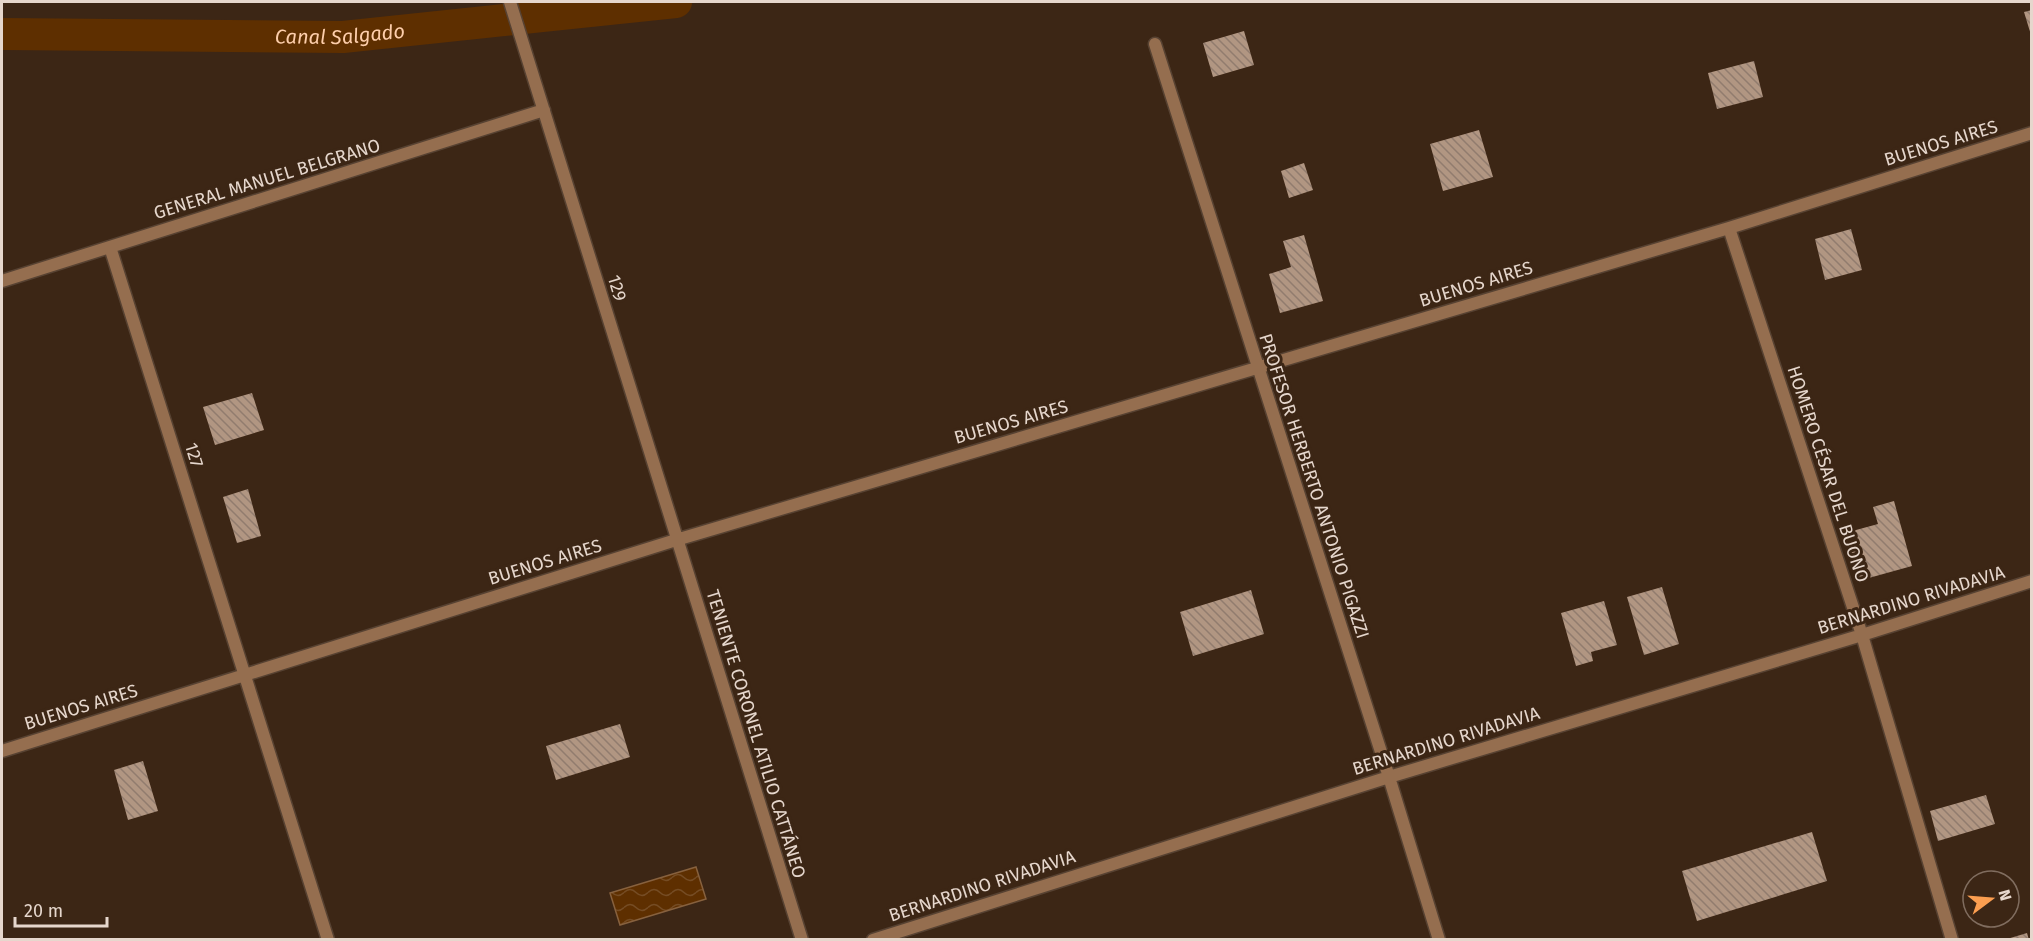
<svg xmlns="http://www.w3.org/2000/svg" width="2033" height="941" font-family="'Fira Sans',sans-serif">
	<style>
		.water { fill: url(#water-waves); stroke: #87613e; stroke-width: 1.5 }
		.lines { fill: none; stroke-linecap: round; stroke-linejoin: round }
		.canal { stroke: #5e2f00; stroke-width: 32 }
		.building { fill: url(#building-back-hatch) }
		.minor-casing { stroke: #574232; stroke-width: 15 }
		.minor { stroke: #956e4f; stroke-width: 12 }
		.labels { text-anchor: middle; stroke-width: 6; stroke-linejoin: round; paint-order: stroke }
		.street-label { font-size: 18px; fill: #e6d7cd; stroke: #3c2615 }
		.water-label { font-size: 20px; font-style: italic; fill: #fdceab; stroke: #3c2615 }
	</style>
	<defs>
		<pattern id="water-waves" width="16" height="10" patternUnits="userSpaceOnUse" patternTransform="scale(1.5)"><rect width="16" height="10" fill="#5e2f00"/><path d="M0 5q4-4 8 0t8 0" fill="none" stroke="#754c24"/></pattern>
		<pattern id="building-back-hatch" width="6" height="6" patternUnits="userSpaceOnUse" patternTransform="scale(1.5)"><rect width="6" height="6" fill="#b19682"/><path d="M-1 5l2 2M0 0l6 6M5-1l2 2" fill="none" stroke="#917c6e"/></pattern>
	</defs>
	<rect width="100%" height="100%" fill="#3c2615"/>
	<path class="water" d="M696 867 706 899 620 925 610 893Z"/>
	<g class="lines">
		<path class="canal" id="s1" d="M2 34 343 37 676 2"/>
	</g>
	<path class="building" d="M2032 10V35H2031L2024 12Z
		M1244 31 1254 65 1213 77 1203 43Z
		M1754 61 1763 97 1717 109 1708 73Z
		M1479 130 1493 177 1443 191 1430 144Z
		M1304 163 1313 190 1289 198 1281 171Z
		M1851 229 1862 270 1825 280 1815 239Z
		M1304 235 1323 301 1280 313 1269 274 1291 267 1283 241Z
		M252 393 264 430 215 445 203 407Z
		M248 489 261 536 237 543 223 497Z
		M1894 501 1912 566 1858 581 1845 533 1878 524 1873 507Z
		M1662 587 1679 644 1644 655 1627 597Z
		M1251 590 1264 634 1193 656 1180 612Z
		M1604 601 1617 645 1591 652 1593 661 1576 666 1561 613Z
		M620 724 630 757 556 780 546 746Z
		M143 761 158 811 128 820 114 770Z
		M1986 795 1995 824 1938 841 1930 811Z
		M1812 832 1827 881 1697 921 1682 871Z
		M2027 933 2029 940H2007V939Z"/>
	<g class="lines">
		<defs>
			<path id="minor" d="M510 2 802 940
				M1155 44 1389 777 1439 940
				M1729 228 1862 635 1952 940
				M110 247 328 940
				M2 281 544 110
				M2 751 676 540 1729 228 2032 133
				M873 940 1389 777 1862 635 2032 581"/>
		</defs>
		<use href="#minor" class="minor-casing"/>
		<use href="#minor" class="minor"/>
	</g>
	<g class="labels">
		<g class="street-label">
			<text transform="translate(1941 143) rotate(-17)" y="6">BUENOS AIRES</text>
			<text transform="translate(267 179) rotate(-17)" y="6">GENERAL MANUEL BELGRANO</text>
			<text transform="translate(1476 284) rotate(-17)" y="6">BUENOS AIRES</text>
			<text transform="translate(617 288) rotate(73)" y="6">129</text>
			<text transform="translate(1011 422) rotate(-16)" y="6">BUENOS AIRES</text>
			<text transform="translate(194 455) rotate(73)" y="6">127</text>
			<text transform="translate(1828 474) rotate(72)" y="6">HOMERO CÉSAR DEL BUONO</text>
			<text transform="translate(1314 486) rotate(72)" y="6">PROFESOR HERBERTO ANTONIO PIGAZZI</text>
			<text transform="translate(545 562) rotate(-17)" y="6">BUENOS AIRES</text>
			<text transform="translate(1911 600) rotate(-17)" y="6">BERNARDINO RIVADAVIA</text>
			<text transform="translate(81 707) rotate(-17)" y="6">BUENOS AIRES</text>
			<text transform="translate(756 734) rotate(73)" y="6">TENIENTE CORONEL ATILIO CATTÁNEO</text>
			<text transform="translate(1446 741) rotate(-17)" y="6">BERNARDINO RIVADAVIA</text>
			<text transform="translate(982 886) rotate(-18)" y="6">BERNARDINO RIVADAVIA</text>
		</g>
		<g class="water-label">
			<text dy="7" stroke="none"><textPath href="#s1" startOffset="338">Canal Salgado</textPath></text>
		</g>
	</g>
	<rect width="2033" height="941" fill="none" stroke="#e6d7cd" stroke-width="6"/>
	<g transform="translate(1991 899) rotate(74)"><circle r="28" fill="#3c2615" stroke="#806d5f" stroke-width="1.5"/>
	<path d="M0-4.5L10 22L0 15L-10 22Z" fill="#fb9e50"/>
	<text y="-9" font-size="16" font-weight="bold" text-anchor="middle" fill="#e6d7cd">N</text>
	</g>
	<path d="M15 917v9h92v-9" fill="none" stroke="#e6d7cd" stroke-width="3"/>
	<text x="24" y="917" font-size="18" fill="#e6d7cd" stroke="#3c2615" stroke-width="4.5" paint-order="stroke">20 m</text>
</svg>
